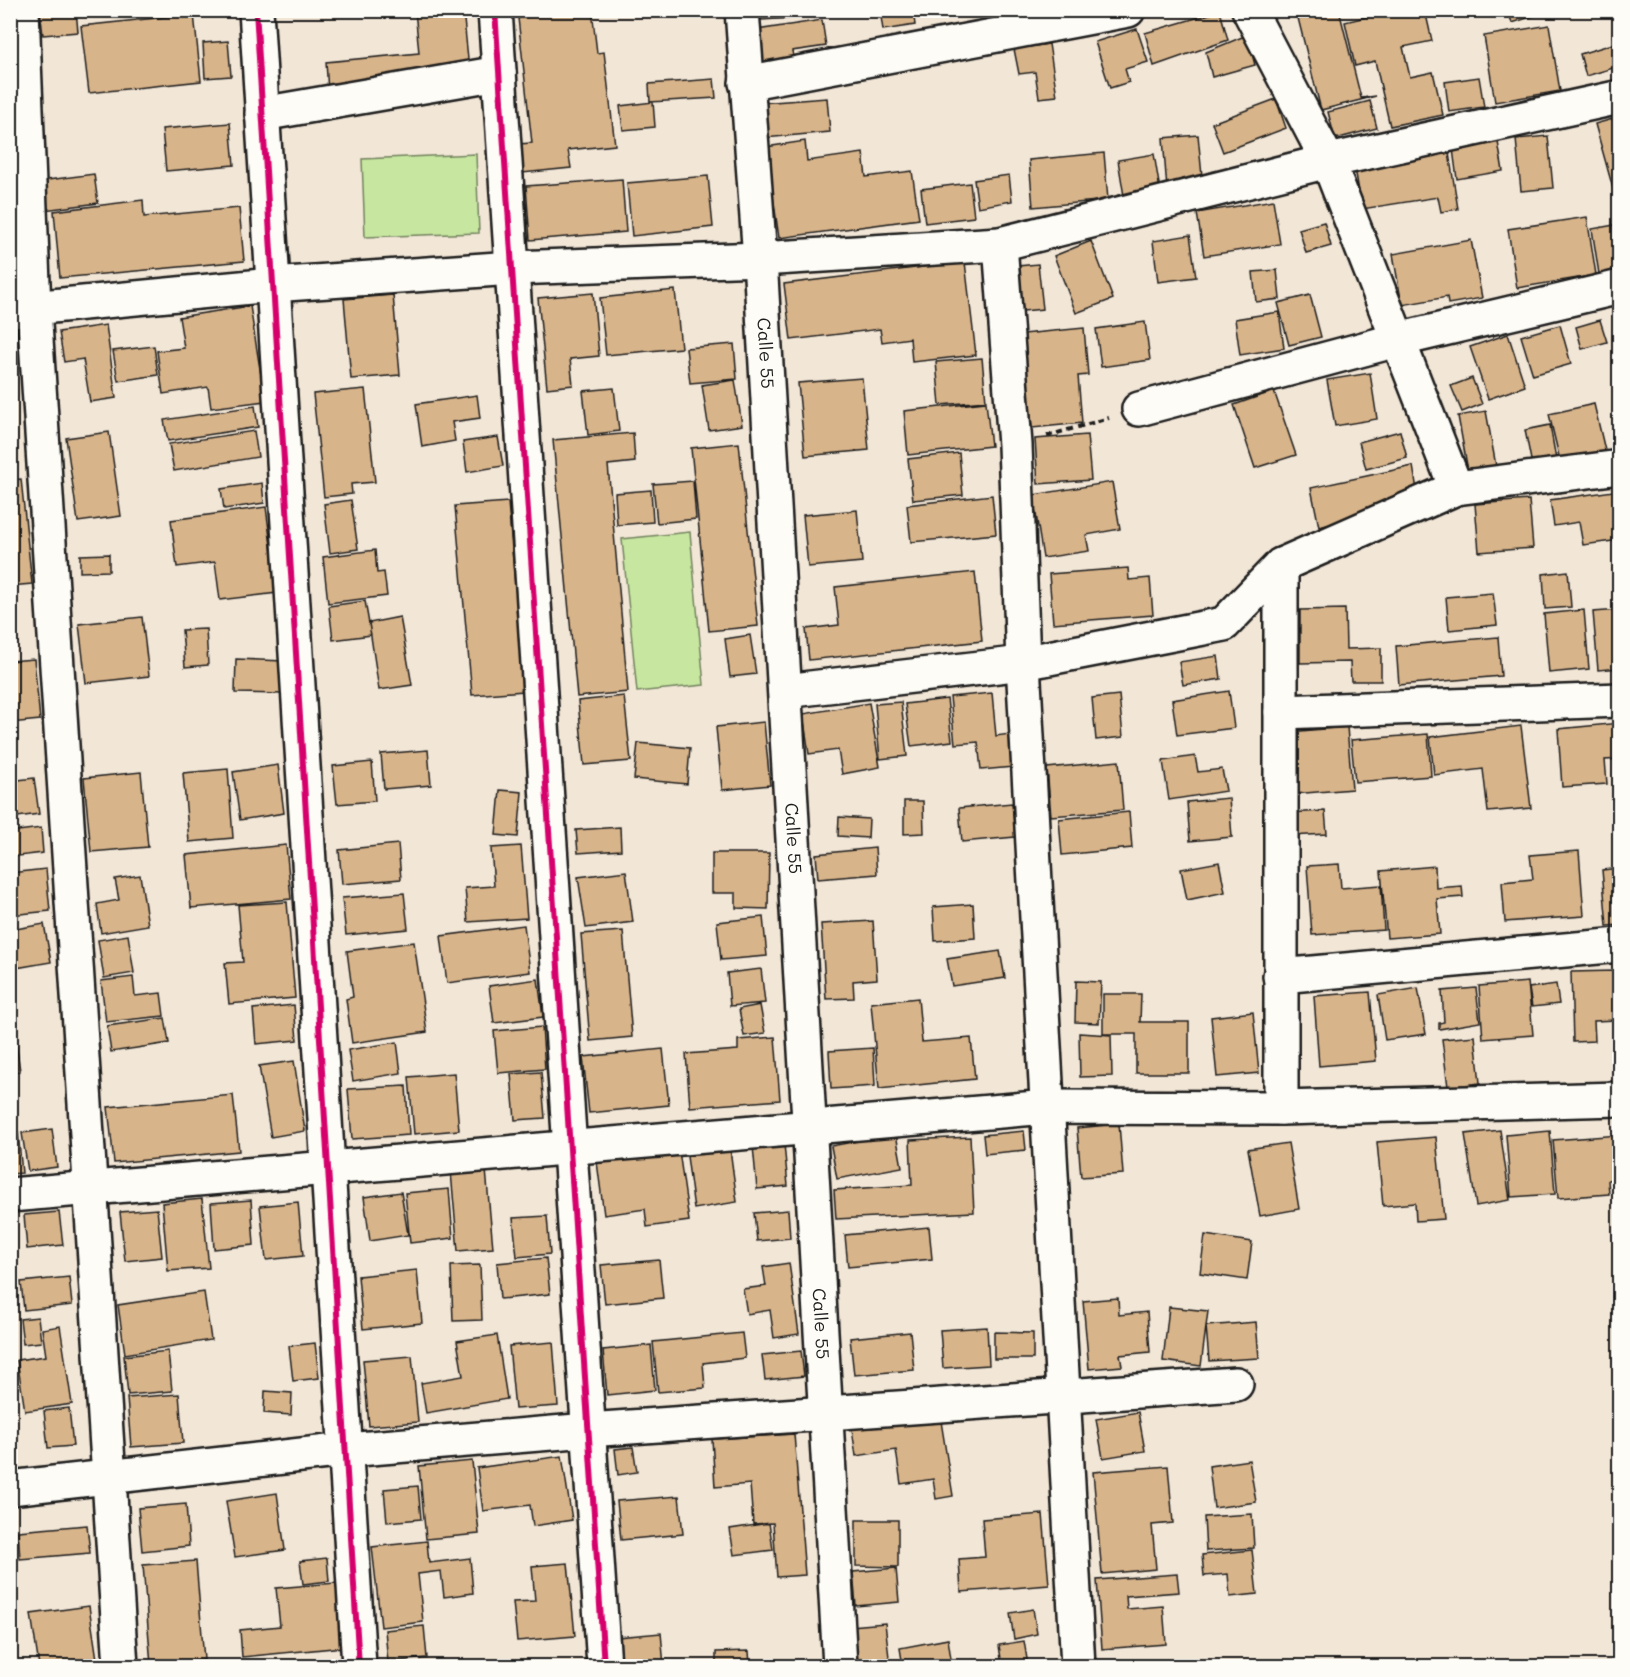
<svg xmlns="http://www.w3.org/2000/svg" width="1630" height="1677" font-family="Mali,sans-serif">
	<style>
		.green { fill: #c7e7a0; stroke: #72825e; stroke-width: 1.5 }
		.building { fill: #d8b48a; stroke: #1c1c1c; stroke-width: 1.5 }
		.lines { fill: none; stroke-linecap: round; stroke-linejoin: round }
		.minor-casing { stroke: #1c1c1c; stroke-width: 38 }
		.path { stroke: #1c1c1c; stroke-width: 4; stroke-dasharray: 6 4.5; stroke-linecap: butt }
		.minor { stroke: #fdfcf7; stroke-width: 33 }
		.cycleway-casing { stroke: #fdfcf7; stroke-width: 10 }
		.cycleway { stroke: #d6006c; stroke-width: 6 }
		.labels { text-anchor: middle; stroke-width: 6; stroke-linejoin: round; paint-order: stroke }
		.street-label { font-size: 18px; fill: #1c1c1c; stroke: #fdfcf7 }
	</style>
	<rect width="100%" height="100%" fill="#f2e6d6"/>
	<filter id="ink" filterUnits="userSpaceOnUse"><feTurbulence type="fractalNoise" baseFrequency=".0167" numOctaves="2"/><feDisplacementMap in="SourceGraphic" scale="12" xChannelSelector="R" yChannelSelector="G"/><feConvolveMatrix kernelMatrix="1 2 1 2 8 2 1 2 1" color-interpolation-filters="sRGB"/></filter>
	<g filter="url(#ink)">
		<path class="green" d="M476 154 479 233 365 237 362 159Z
			M690 532 704 685 637 692 622 539Z"/>
		<path class="building" d="M40 10H76L78 32 43 35Z
			M415 10H463L470 78 328 91 326 62 419 53Z
			M592 10 597 53 604 52 615 145 568 150 571 168 522 173 518 144 532 143 518 18Z
			M760 10H794L795 18 761 20Z
			M880 10H913L915 25 883 30Z
			M987 10H1028L1029 15 989 21Z
			M1296 10H1339L1361 98 1376 96 1321 110Z
			M1395 10H1425L1432 41 1403 47 1410 77 1433 72 1443 115 1390 126 1375 61 1355 66 1345 22Z
			M1508 10H1545L1546 12 1512 23Z
			M1220 11 1228 40 1154 66 1145 33Z
			M194 14 201 81 89 93 81 26Z
			M822 20 826 46 792 51 795 66 763 71 757 30Z
			M1549 25 1560 91 1495 102 1484 36Z
			M1137 29 1148 62 1125 69 1129 82 1110 88 1095 42Z
			M1620 32V66L1586 76 1580 54 1616 43 1613 34Z
			M1247 35 1255 65 1212 77 1206 52Z
			M228 41 231 76 205 78 203 43Z
			M1049 44 1057 96 1039 98 1035 72 1019 74 1014 49Z
			M1479 77 1484 107 1449 112 1445 82Z
			M714 79 716 98 650 102 649 84Z
			M827 98 830 132 764 138 760 103Z
			M1276 99 1286 128 1223 152 1212 123Z
			M1370 101 1377 128 1335 139 1328 112Z
			M653 102 655 127 623 130 620 106Z
			M1620 117V190L1614 192 1595 124Z
			M230 123 234 165 166 171 162 129Z
			M1198 135 1203 186 1167 189 1163 138Z
			M1548 136 1553 188 1521 191 1516 139Z
			M805 141 807 161 863 153 866 177 912 171 919 219 779 238 766 147Z
			M1498 142 1503 171 1457 179 1453 149Z
			M1104 153 1108 200 1033 207 1029 160Z
			M1449 153 1458 209 1441 212 1438 197 1362 209 1355 168Z
			M1154 154 1160 190 1124 196 1118 160Z
			M94 174 98 203 44 210 40 181Z
			M1009 175 1012 201 978 207 974 180Z
			M708 176 713 227 632 236 627 183Z
			M622 179 626 232 530 240 526 186Z
			M970 183 974 217 925 223 921 189Z
			M143 200 144 217 239 208 244 261 60 278 54 211Z
			M1273 200 1280 244 1204 256 1197 213Z
			M1587 217 1596 275 1517 288 1508 229Z
			M1324 222 1331 246 1306 253 1299 229Z
			M1620 224V270L1599 274 1592 229Z
			M1190 235 1196 277 1158 282 1153 241Z
			M1471 240 1482 298 1448 304 1447 297 1402 305 1393 254Z
			M1091 241 1113 299 1076 313 1054 256Z
			M965 262 976 355 912 362 910 338 882 342 880 329 791 340 784 284Z
			M1038 264 1043 309 1023 311 1018 266Z
			M1277 270 1280 299 1256 302 1253 272Z
			M675 290 681 348 606 355 600 298Z
			M593 293 599 356 570 359 573 385 547 388 538 298Z
			M393 295 400 375 351 379 344 299Z
			M1310 295 1321 337 1289 345 1278 303Z
			M250 306 265 401 211 408 208 387 163 394 157 351 184 348 179 317Z
			M1279 312 1284 348 1240 355 1235 319Z
			M1600 320 1607 342 1582 349 1576 327Z
			M1145 322 1150 360 1101 367 1096 329Z
			M106 325 116 398 90 402 83 359 64 362 59 332Z
			M1560 325 1571 364 1533 375 1521 336Z
			M1084 328 1088 375 1078 376 1082 423 1032 428 1023 334Z
			M1508 334 1525 386 1488 399 1470 347Z
			M734 344 737 379 690 383 686 348Z
			M154 346 158 375 118 381 113 351Z
			M982 358 986 401 940 405 936 362Z
			M1370 373 1377 419 1335 426 1327 380Z
			M862 378 869 450 805 456 798 383Z
			M1472 378 1482 404 1462 412 1451 386Z
			M735 380 742 425 709 430 702 385Z
			M614 388 619 431 588 435 583 391Z
			M365 389 375 482 351 484 352 494 324 497 313 394Z
			M1274 391 1296 455 1255 468 1234 405Z
			M477 395 480 418 452 422 455 441 422 447 416 404Z
			M986 402 991 446 908 455 904 411Z
			M1594 404 1607 459 1562 469 1549 414Z
			M255 406 258 427 168 441 164 420Z
			M1486 411 1498 477 1470 482 1458 416Z
			M1550 425 1558 471 1534 475 1525 430Z
			M254 431 258 457 174 471 169 444Z
			M1400 431 1407 458 1366 469 1359 442Z
			M109 432 121 516 78 522 66 438Z
			M633 433 635 462 608 465 628 692 577 697 553 440Z
			M1087 435 1091 480 1038 484 1035 439Z
			M498 437 503 466 467 472 463 442Z
			M739 443 758 626 709 631 691 448Z
			M959 453 963 495 913 500 908 459Z
			M1413 466 1419 502 1319 527 1311 488Z
			M21 479 32 584 10 586V480Z
			M693 481 696 519 657 523 653 484Z
			M1112 482 1120 529 1086 535 1089 551 1043 558 1033 495Z
			M262 483 264 503 224 509 221 489Z
			M651 490 653 522 617 525 615 493Z
			M1620 490V540L1583 545 1579 522 1554 526 1550 500Z
			M992 495 996 534 911 542 907 505Z
			M351 500 358 549 330 553 324 504Z
			M1529 500 1533 548 1479 552 1475 504Z
			M508 502 524 691 472 695 455 506Z
			M266 507 277 593 220 600 215 562 177 567 171 520Z
			M857 510 862 562 808 567 803 515Z
			M375 550 377 573 384 572 387 596 328 603 323 557Z
			M109 554V571L80 572V555Z
			M1128 568 1129 580 1150 578 1153 615 1053 623 1049 574Z
			M1568 571 1571 607 1545 609 1543 574Z
			M975 572 982 641 809 660 806 629 839 625 835 587Z
			M1493 593 1497 625 1449 630 1446 597Z
			M365 601 371 635 333 640 329 606Z
			M1345 609 1346 649 1381 648V681H1351L1350 662 1300 663V610Z
			M1584 610 1589 669 1549 673 1544 614Z
			M1620 610V668L1598 670 1593 612Z
			M142 617 149 676 86 683 79 624Z
			M400 617 412 685 379 690 369 623Z
			M206 629 208 665 185 667 182 630Z
			M750 635 756 674 730 677 725 639Z
			M1498 637 1501 676 1399 685 1396 646Z
			M1218 656 1221 679 1183 685 1179 662Z
			M34 659 40 720 10 723V661Z
			M236 659 284 661V694L235 693Z
			M1229 691 1234 728 1177 735 1172 700Z
			M992 693 996 736 1010 734 1013 767 981 770 978 742 955 744 950 697Z
			M1119 695 1123 737 1096 740 1092 698Z
			M624 696 631 761 584 765 578 701Z
			M947 699 952 741 911 746 905 704Z
			M901 702 907 756 880 759 875 704Z
			M869 703 880 767 842 774 838 750 809 754 803 714Z
			M764 722 770 785 722 790 716 727Z
			M1620 723V759L1605 760 1607 784 1562 787 1558 729Z
			M1521 726 1531 808 1488 812 1483 769 1434 775 1430 737Z
			M1347 727 1352 789 1294 794 1289 732Z
			M1428 734 1431 776 1355 782 1351 740Z
			M638 743 690 748 687 784 634 779Z
			M428 750 431 785 384 789 381 754Z
			M1195 756 1198 772 1222 769 1226 791 1169 800 1163 761Z
			M1119 761 1123 810 1051 816 1047 768Z
			M372 762 375 801 337 804 333 766Z
			M278 765 284 813 240 820 233 772Z
			M228 769 233 838 189 842 183 773Z
			M141 772 148 847 91 852 84 778Z
			M34 778 39 814 10 818V781Z
			M500 790 522 792 518 837 496 835Z
			M1229 798 1232 837 1190 841 1187 802Z
			M904 801H923L924 833 904 834Z
			M1012 803 1015 837 962 842 959 808Z
			M1325 811 1327 834 1290 836 1288 813Z
			M1129 812 1132 848 1062 855 1059 819Z
			M839 817 869 819 868 838 838 836Z
			M620 827 621 850 578 853 576 830Z
			M41 828 43 853 10 857V832Z
			M398 844 401 879 342 884 339 850Z
			M286 845 291 899 191 908 186 855Z
			M521 846 527 918 468 922 465 888 494 886 491 848Z
			M875 848 877 874 818 879 816 854Z
			M1579 851 1584 916 1505 922 1502 882 1533 879 1530 855Z
			M712 853H769L768 909 736 908V893H712Z
			M1219 862 1225 892 1187 900 1181 869Z
			M1339 864 1341 888 1381 885 1384 930 1312 935 1307 866Z
			M1435 866 1436 888 1462 886 1463 897 1437 899 1440 934 1387 938 1381 871Z
			M1620 868V925L1607 926 1602 870Z
			M46 869 50 911 10 915V873Z
			M626 871 633 922 586 928 578 877Z
			M140 875 148 925 101 933 97 904 119 900 115 879Z
			M404 893 408 929 346 935 342 898Z
			M287 902 295 998 229 1004 225 963 243 962 238 905Z
			M973 904 975 938 935 941 933 907Z
			M763 917 767 956 721 960 717 922Z
			M873 921 877 979 853 981 854 998 826 999 821 924Z
			M44 924 51 962 10 969V930Z
			M524 925 530 972 447 983 441 936Z
			M623 931 632 1037 590 1041 581 934Z
			M128 935 134 973 104 978 98 940Z
			M414 942 427 1032 352 1043 346 999 353 997 347 951Z
			M1000 951 1005 978 952 986 947 959Z
			M761 969 765 1003 730 1006 727 973Z
			M1615 971 1617 1020 1594 1021 1595 1041 1573 1042 1571 972Z
			M133 977 135 996 161 993 164 1016 106 1022 101 981Z
			M538 979 543 1017 494 1023 489 986Z
			M1076 981 1101 982 1099 1023 1075 1022Z
			M1528 982 1533 1035 1483 1039 1479 986Z
			M1556 984 1559 1004 1532 1007 1529 988Z
			M1418 988 1426 1034 1385 1040 1378 995Z
			M1476 988 1480 1022 1439 1029V1023L1444 1022 1442 991Z
			M1370 992 1376 1061 1319 1066 1314 996Z
			M1103 994H1141L1140 1022H1189V1073H1136V1034H1103Z
			M10 997 20 1071 10 1072Z
			M918 998 922 1042 971 1038 975 1079 879 1089 871 1003Z
			M294 1005 297 1040 256 1044 253 1009Z
			M760 1005 765 1033 744 1036 739 1009Z
			M1253 1012 1259 1073 1217 1077 1211 1017Z
			M165 1018 169 1043 111 1052 107 1026Z
			M542 1027 545 1069 498 1073 494 1031Z
			M1079 1033 1111 1035 1112 1076 1080 1077Z
			M1475 1036 1480 1083 1448 1087 1442 1039Z
			M775 1037 780 1100 690 1107 686 1054 738 1050V1040Z
			M397 1042 401 1073 353 1081 348 1050Z
			M873 1048 875 1086 831 1089 829 1051Z
			M663 1049 669 1105 589 1113 583 1057Z
			M294 1061 305 1131 271 1137 259 1066Z
			M541 1072 545 1118 515 1120 511 1074Z
			M454 1073 459 1130 414 1134 409 1077Z
			M406 1086 409 1135 352 1139 348 1089Z
			M233 1095 239 1151 114 1163 108 1107Z
			M1119 1124 1123 1174 1081 1177 1077 1128Z
			M52 1129 57 1167 28 1171 22 1133Z
			M1500 1130 1510 1200 1476 1206 1465 1134Z
			M1024 1131 1026 1150 985 1154 983 1135Z
			M1550 1131 1555 1194 1511 1197 1506 1135Z
			M18 1132 22 1173 10 1174V1133Z
			M896 1134 902 1167 837 1179 831 1146Z
			M1620 1135V1179L1608 1180 1609 1194 1558 1198 1553 1140Z
			M970 1137 974 1212 836 1219 834 1190 912 1185 910 1140Z
			M1436 1137 1444 1219 1416 1221 1415 1203 1383 1206 1377 1142Z
			M1288 1143 1299 1209 1260 1216 1248 1149Z
			M784 1144 788 1186 757 1189 753 1146Z
			M730 1149 737 1202 694 1209 687 1156Z
			M679 1151 689 1221 647 1227 645 1209 604 1215 597 1162Z
			M486 1170 493 1248 458 1251 451 1172Z
			M449 1189 453 1238 410 1243 405 1193Z
			M401 1192 408 1235 370 1241 364 1197Z
			M202 1199 209 1268 168 1271 162 1203Z
			M251 1200 254 1245 214 1249 211 1203Z
			M298 1202 303 1256 266 1260 260 1206Z
			M157 1209 162 1257 125 1261 120 1212Z
			M788 1210 790 1238 757 1241 754 1213Z
			M59 1212 63 1245 27 1249 24 1215Z
			M547 1216 550 1254 517 1257 513 1218Z
			M929 1227 932 1259 848 1267 845 1235Z
			M1205 1235 1252 1242 1247 1280 1200 1273Z
			M10 1240H14L16 1257H10Z
			M546 1258 550 1294 500 1299 497 1263Z
			M659 1260 663 1298 605 1304 601 1265Z
			M789 1263 799 1334 774 1338 770 1310 747 1314 743 1289 766 1286 763 1267Z
			M480 1265 482 1320 453 1321 451 1266Z
			M417 1270 422 1323 363 1329 358 1276Z
			M69 1277 72 1305 24 1310 21 1282Z
			M204 1292 211 1340 125 1354 118 1305Z
			M1118 1298 1119 1315 1147 1312 1150 1352 1120 1355 1122 1366 1089 1369 1083 1301Z
			M1169 1307 1208 1311 1201 1366 1163 1361Z
			M38 1317 41 1342 23 1344 20 1319Z
			M1256 1322 1259 1358 1209 1361 1206 1326Z
			M60 1326 72 1404 25 1411 17 1360 46 1356 42 1329Z
			M987 1327 989 1365 943 1368 940 1330Z
			M910 1332 914 1370 854 1375 850 1338Z
			M994 1332 1033 1333V1359H994Z
			M742 1333 745 1358 703 1363 705 1388 658 1392 653 1342Z
			M497 1335 507 1399 426 1413 421 1383 463 1376 457 1341Z
			M553 1342 558 1406 515 1409 509 1346Z
			M315 1343 319 1378 293 1381 289 1346Z
			M651 1345 655 1390 607 1395 603 1350Z
			M168 1351 172 1391 128 1395 124 1356Z
			M801 1351 804 1376 765 1380 762 1355Z
			M412 1356 418 1422 369 1426 363 1360Z
			M265 1391 292 1393 291 1415 264 1413Z
			M179 1394 183 1443 131 1447 127 1398Z
			M69 1408 73 1446 48 1448 44 1411Z
			M1138 1412 1145 1451 1103 1458 1096 1419Z
			M940 1415 953 1496 936 1499 933 1479 901 1484 896 1450 856 1456 852 1429Z
			M794 1434 805 1575 777 1577 773 1523 753 1524 750 1484 715 1487 712 1439Z
			M10 1443 14 1463 10 1464Z
			M633 1447 637 1472 618 1475 615 1449Z
			M562 1456 572 1520 533 1526 530 1505 483 1511 477 1468Z
			M1249 1460 1256 1502 1214 1508 1209 1466Z
			M472 1461 479 1534 426 1539 419 1466Z
			M1168 1466 1173 1523 1152 1525 1156 1569 1102 1574 1093 1472Z
			M418 1486 421 1519 387 1522 384 1489Z
			M277 1493 285 1550 235 1557 226 1501Z
			M679 1496 683 1534 621 1540 617 1501Z
			M186 1504 189 1546 142 1551 138 1508Z
			M1043 1514 1049 1585 961 1592 959 1559 985 1557 982 1519Z
			M1252 1514 1254 1548 1206 1551 1204 1517Z
			M856 1520H898V1567L856 1566Z
			M769 1523 773 1550 734 1555 730 1529Z
			M87 1525 90 1553 20 1559 18 1531Z
			M427 1541 429 1563 470 1558 473 1593 444 1597 441 1571 418 1574 423 1622 381 1627 372 1547Z
			M1252 1550 1257 1594 1230 1597 1228 1574 1204 1576 1202 1555Z
			M327 1558 329 1581 303 1584 300 1561Z
			M196 1561 204 1660 151 1665 143 1565Z
			M568 1563 575 1636 517 1641 513 1602 535 1601 532 1566Z
			M896 1568 899 1602 856 1606 853 1572Z
			M1177 1574 1179 1592 1126 1596 1127 1609 1163 1606 1166 1644 1102 1649 1097 1580Z
			M336 1583 343 1647 242 1657 240 1630 280 1626 276 1588Z
			M89 1606 98 1666H39L31 1614Z
			M1033 1609 1037 1634 1014 1639 1010 1613Z
			M885 1623 890 1666H854L851 1626Z
			M424 1626 427 1658 388 1662 385 1630Z
			M661 1633 664 1666H619L617 1637Z
			M948 1639 952 1666H903L900 1648Z
			M1024 1641 1028 1665 1053 1661 1054 1666H1002L999 1645Z
			M749 1651 750 1666H716V1652Z
			M807 1662V1666H779V1663Z
			M1105 1665H1152V1666H1105Z"/>
		<g class="lines">
			<defs>
				<g id="minor">
					<path d="M22 10 34 308 121 1666"/>
					<path d="M256 10 359 1666"/>
					<path d="M495 10 604 1666"/>
					<path id="s1" d="M742 10 760 259 840 1666"/>
					<path d="M1249 10 1328 161 1456 488"/>
					<path d="M746 83 1128 10"/>
					<path d="M262 114 499 73"/>
					<path d="M1000 244 1015 445 1023 663 1078 1666"/>
					<path d="M10 310 272 285 512 268 760 259 1000 244 1328 161 1620 97"/>
					<path d="M1139 409 1397 340 1620 287"/>
					<path d="M785 691 1023 663 1224 624 1281 565 1456 488 1620 467"/>
					<path d="M1281 712 1620 700"/>
					<path d="M1280 976 1620 945"/>
					<path d="M1281 1108V565"/>
					<path d="M10 1195 1048 1107 1281 1108 1620 1099"/>
					<path d="M10 1488 346 1450 588 1430 1236 1384"/>
				</g>
			</defs>
			<use href="#minor" class="minor-casing"/>
			<path class="path" d="M1047 436 1109 418"/>
			<use href="#minor" class="minor"/>
			<defs>
				<path id="cycleway" d="M256 10 359 1666
					M495 10 604 1666"/>
			</defs>
			<use href="#cycleway" class="cycleway-casing"/>
			<use href="#cycleway" class="cycleway"/>
		</g>
	</g>
	<g class="labels">
		<g class="street-label">
			<text dy="6" stroke="none"><textPath href="#s1" startOffset="344">Calle 55</textPath></text>
			<text dy="6" stroke="none"><textPath href="#s1" startOffset="830">Calle 55</textPath></text>
			<text dy="6" stroke="none"><textPath href="#s1" startOffset="1316">Calle 55</textPath></text>
		</g>
	</g>
	<rect width="1630" height="1677" fill="none" stroke="#fdfcf7" stroke-width="36"/>
	<rect x="18" y="18" width="1594" height="1641" fill="none" stroke="#1c1c1c" stroke-width="2" filter="url(#ink)"/>
</svg>
